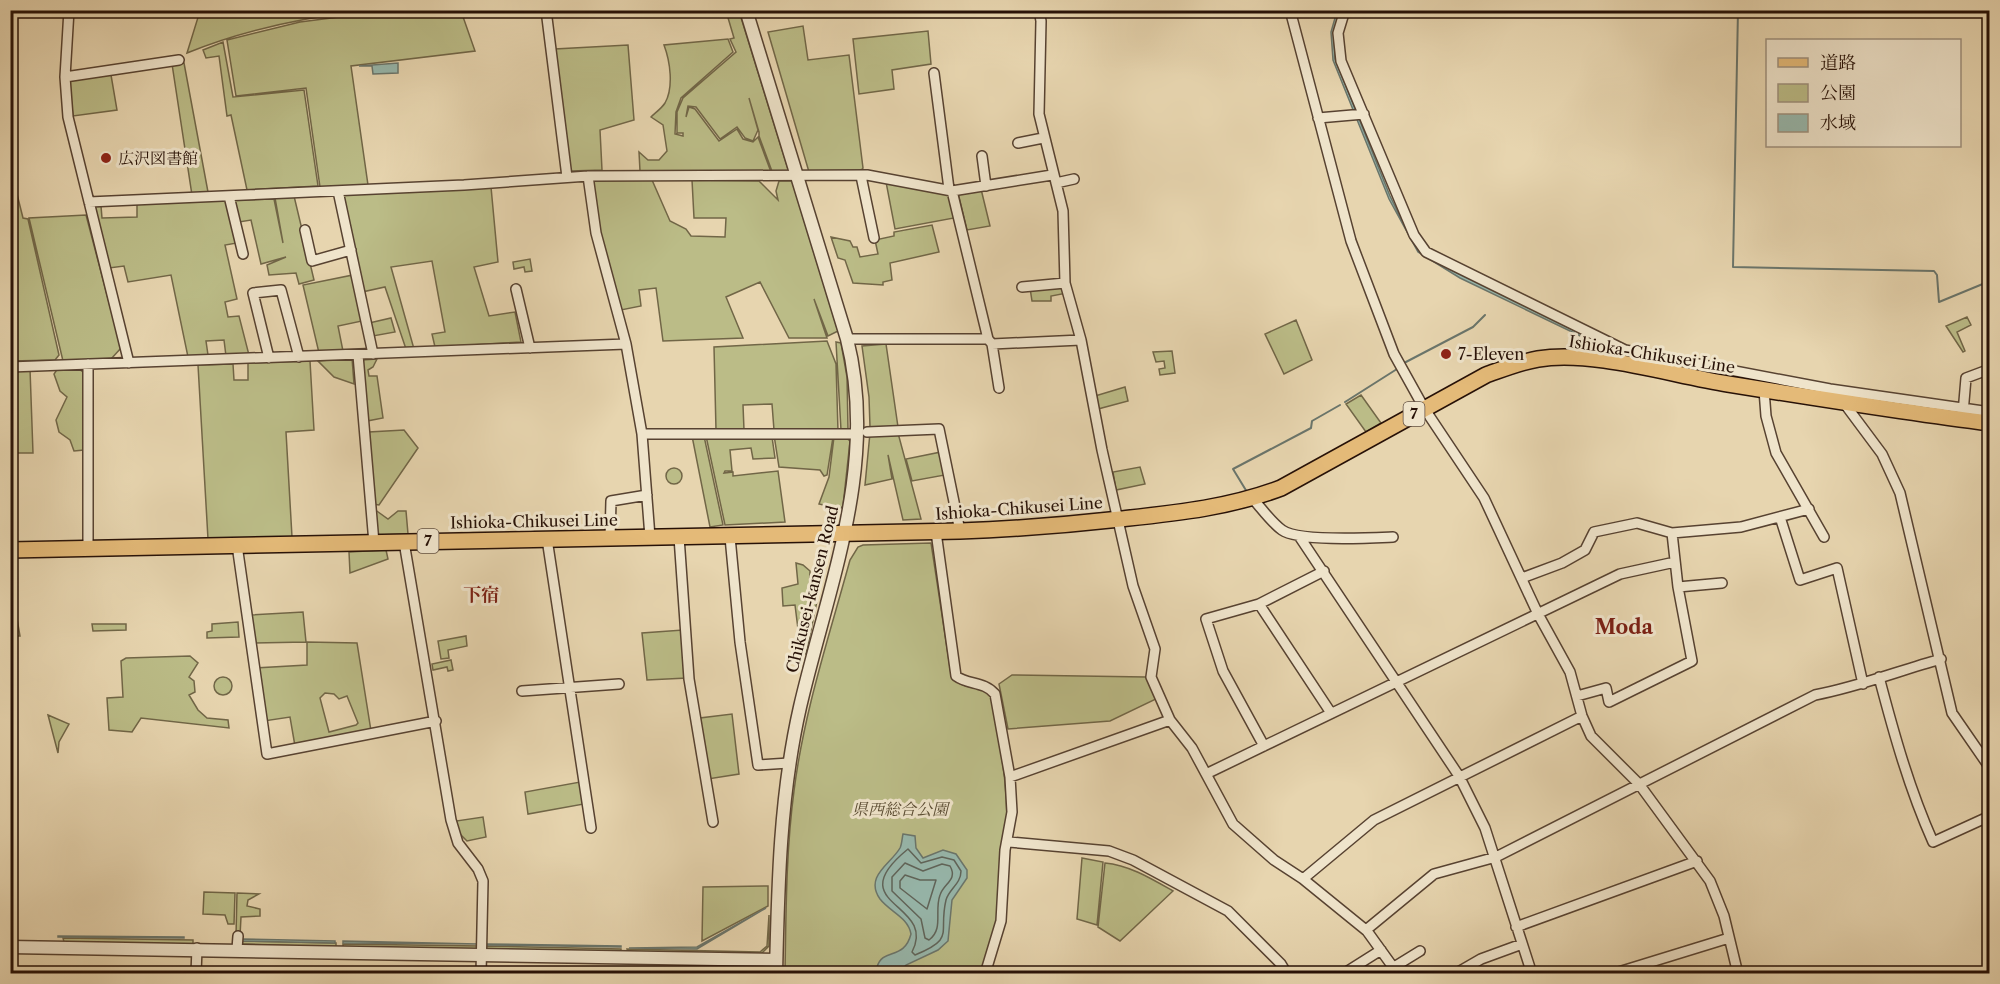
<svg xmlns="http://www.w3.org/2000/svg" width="2000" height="984" font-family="'Libre Caslon Text','Noto Serif JP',serif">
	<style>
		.green { fill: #bbbc87; stroke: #716647; stroke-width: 1.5; fill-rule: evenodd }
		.water { fill: #97b8ad; stroke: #6a756b; stroke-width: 1.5 }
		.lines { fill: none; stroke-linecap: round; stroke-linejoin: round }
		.shore { stroke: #5f645a; stroke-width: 1.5 }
		.stream { stroke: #6a756b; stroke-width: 2 }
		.minor-casing { stroke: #574231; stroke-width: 12 }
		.tertiary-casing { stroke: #574231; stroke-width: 15 }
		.primary-casing { stroke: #271107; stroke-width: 18 }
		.minor { stroke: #efe4cb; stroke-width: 9 }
		.tertiary { stroke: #efe4cb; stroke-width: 12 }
		.primary { stroke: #e4ba78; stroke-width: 15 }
		.poi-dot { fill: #8f2418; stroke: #efe4cb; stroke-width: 2 }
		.labels { text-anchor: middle; stroke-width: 6; stroke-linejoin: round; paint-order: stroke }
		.shield { fill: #efe4cb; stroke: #635042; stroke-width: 1.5 }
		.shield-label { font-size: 15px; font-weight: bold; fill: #271107 }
		.poi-label { font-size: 16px; fill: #271107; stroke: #efe4cb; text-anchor: start }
		.street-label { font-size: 16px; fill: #271107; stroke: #efe4cb }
		.park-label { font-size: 16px; font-style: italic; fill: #5b4d34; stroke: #efe4cb }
		.neighbourhood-label { font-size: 18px; font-weight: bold; fill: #7a1f14; stroke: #efe4cb }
		.quarter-label { font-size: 20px; font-weight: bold; fill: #7a1f14; stroke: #efe4cb }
	</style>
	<rect width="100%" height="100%" fill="#e7d5af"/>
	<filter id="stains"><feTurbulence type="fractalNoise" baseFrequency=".00333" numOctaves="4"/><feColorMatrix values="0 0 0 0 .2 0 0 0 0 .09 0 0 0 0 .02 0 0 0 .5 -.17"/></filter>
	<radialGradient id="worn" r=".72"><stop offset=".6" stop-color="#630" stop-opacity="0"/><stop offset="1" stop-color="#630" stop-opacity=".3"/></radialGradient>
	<path class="green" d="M200 11V10L361 11C301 18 243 30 187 53Z
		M386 11H461L475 51 351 66 368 185 320 187 306 88 236 96 227 40 300 22Z
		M726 11H739L788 169 787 172 773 174 759 136V132L749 98 758 130 753 141 745 138 737 127 720 139 696 107 688 106 686 117 689 107 695 109 719 141 737 129 743 139 753 142 758 137 771 172 640 171 639 152 648 160H659L667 151 663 125 651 117C655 113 662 108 665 103 674 87 670 61 664 45L728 39 733 52 681 98 676 112 675 134 683 136V133H677V112L683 98 736 52 730 39 734 38Z
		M803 26 808 60 849 55 863 168 860 172H809L768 32Z
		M928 31 931 64 892 70 894 89 859 94 853 39Z
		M223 42 233 97 304 90 318 186 247 190 231 115 227 116 219 56 206 58 203 50Z
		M628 45 634 120 600 130 602 170 570 171 555 49Z
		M184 63 208 192 192 195 172 64Z
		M111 75 117 110 73 116 69 80Z
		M594 180H652L670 221 686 229 691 236 725 237 726 218H694L692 180 759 181 778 200 776 191 779 181H792L838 331 828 336 814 299 827 338H789L760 282 726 297 743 338 663 341 656 288 639 290 641 306 621 310 599 231 593 184Z
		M886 182 948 192 954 218 895 229Z
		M491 187 498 262 474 267 489 316 515 312 521 342 435 347 432 334 445 332 432 261 391 267 414 349H406L385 287 362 292 341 194Z
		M981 189 990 226 967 230 958 193Z
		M11 190H16L23 218 28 219 59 355 55 360 11 361Z
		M294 196 314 280 299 284 296 273 269 275 267 265 286 257 261 264 251 220 239 222 233 200 274 199 283 243 275 198Z
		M226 200 237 243 225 245 237 299 225 302 228 317 239 316 249 355 226 356 224 340 206 341 208 355 188 357 171 275 128 282 124 266 109 268 93 206H101L102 218 137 217V203Z
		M86 215 121 348 111 359 63 361 29 218Z
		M932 225 939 252 890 263 892 280 883 282V285L853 283 845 260 838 258 831 237 850 241 853 247H857L860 257 878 254 875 240 894 236V232Z
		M530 259 532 271 525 272 524 267 514 269 513 262Z
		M353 275 362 321 338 326 343 351 319 353 303 285Z
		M1064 285 1067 293 1051 296V301H1032L1030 288Z
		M1967 317 1971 325 1957 332 1965 351 1963 352 1946 326Z
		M391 318 395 332 373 336 369 323Z
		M1296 320 1312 360 1284 374 1265 334Z
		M827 341 836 364 838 431 774 430 772 404 743 405 744 430H716L714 347Z
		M836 342 841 343 847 377 848 430H841Z
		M886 344 898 427H870L869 397 862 346Z
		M1172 351 1175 373 1160 375 1159 369 1165 368 1164 361 1156 362 1153 352Z
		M352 358 354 384 334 377 318 361Z
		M377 359 373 367 368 370 369 376H377L383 418 367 421 362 360Z
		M310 361 314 430 286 432 292 537 208 539 198 365 233 364 234 380H248V363Z
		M58 368 79 369 83 372 84 450 74 451 70 440 59 432 56 420 67 397 60 391 54 374Z
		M30 369 33 453H11L10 370Z
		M1125 387 1128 401 1098 409 1095 396Z
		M1361 395 1381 423 1366 432 1346 404Z
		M404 430 418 448 379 505 373 504 369 432Z
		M870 433H898L921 519 903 520 888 455 892 479 865 485Z
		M774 435 833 437 827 475 824 476 820 470 779 467Z
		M692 436H704L723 525 710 527Z
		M706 436 772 437 775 458 753 459 751 448 730 450 732 471H725L724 473 733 472V476L778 471 785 522 725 525Z
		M834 437H845L850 441 843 506 840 509 819 504 829 477Z
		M941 452 945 475 912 481 906 459Z
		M1140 467 1145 484 1116 490 1113 472Z
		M666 476a8 8 0 1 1 16 0a8 8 0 1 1-16 0Z
		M374 509 388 519 398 511H406L408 534 376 535Z
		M931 543 951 674C959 691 979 684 992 695 999 743 1010 790 1006 838L1002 841 1000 913 981 973 785 974C786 913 786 851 794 791 804 711 829 637 850 560L858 547 863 545Z
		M386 550 388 559 350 573 349 552Z
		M796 563 803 565 810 571 809 599 817 601 806 654 800 645 795 605 783 606 782 588 798 584Z
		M11 596H13L20 636H11Z
		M303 612 306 642 253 643 250 615Z
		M238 622 239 637 207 638V632L212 631V624Z
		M92 624H126V630L93 631Z
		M683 630 687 678 647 680 642 633Z
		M466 636 467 646 448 650 449 658 441 659 438 641Z
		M307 642 357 643 371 731 295 746 290 717 264 721 255 668 307 665ZM325 693 334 694 339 699 347 696 358 723 356 725 329 732 320 698Z
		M190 656 198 663 189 677 194 681 195 692 189 695 198 710 207 718 228 720 229 728 141 718 132 732 109 730 107 698 123 697 121 661 126 658Z
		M451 660 453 670 448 671 447 667 433 670 432 664Z
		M1012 675 1146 677 1156 699 1110 721 1008 729 999 684Z
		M214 686a9 9 0 1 1 18 0a9 9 0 1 1-18 0Z
		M732 714 739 774 708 779 700 718Z
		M48 715 69 724 59 742 58 753Z
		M580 782 584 804 528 814 525 792Z
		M483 817 486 837 467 841 459 833 456 821Z
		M1082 858 1103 862 1097 925 1077 919Z
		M1105 863C1129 865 1152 879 1173 891L1120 941 1098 927Z
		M768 886V906L702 941 703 887Z
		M204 892 235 893 234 924H228L225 915 203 914Z
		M237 893 259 894 248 900 247 906 260 909V916L241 917 240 936H236Z
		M769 915V946L761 954 628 952 627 949 760 952 767 946Z
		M63 938 193 940V944L64 942Z
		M241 941 336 943V947L242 944Z
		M343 944 479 946V949L343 947Z
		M486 946 621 949V952L486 950Z"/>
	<path class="water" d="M1337 11H1340L1334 36 1335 59 1390 196 1410 237 1424 254 1621 354 1678 365 1677 367 1622 356 1460 278 1418 252 1389 199 1333 60 1331 32Z
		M398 63V73L373 74 372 66H359Z
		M903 834 915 836 916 848 923 858 943 850 956 854 967 870V878L952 900 948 941 938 950 906 965 898 973H880L877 967C883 947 904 961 911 934 908 917 890 912 880 899 864 876 891 864 900 848 902 844 902 838 903 834Z
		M766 908 697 949 629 948 697 947Z
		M58 936 184 937V938L58 937Z
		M242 939 335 941V943L242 941Z
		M343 941 478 944 343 943Z
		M486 944 621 946V947L486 945Z"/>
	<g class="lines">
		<path class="shore" d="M908 849 921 863 942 857 954 860 961 871C961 884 949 889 946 900 938 934 956 938 915 955L912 952C938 902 838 906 908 849Z
			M905 863 923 871 942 864 950 866C958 880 944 883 940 895 934 911 944 929 929 940L925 938 921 919 892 891V877Z
			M905 875 920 880H936L927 909 900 888V881Z"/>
		<path class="stream" d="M1738 10 1733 267 1934 271 1937 275 1939 302 1990 281
			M1404 363 1473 327 1485 315
			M1677 366 1787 385
			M1345 402 1397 369
			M1247 492 1233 469 1311 428 1312 421 1340 405
			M697 974V969"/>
		<defs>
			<path id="minor" d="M69 10 65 77 68 117 129 363
				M546 10 567 177
				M1039 10 1041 21 1039 114 1063 211 1065 283 1081 340 1102 450 1133 586 1155 649 1151 677 1170 720 1192 748 1233 824 1274 860 1303 879 1367 931 1398 974
				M1290 10 1351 241 1394 354 1424 408 1484 498 1538 614 1570 672 1582 716 1591 736 1639 784 1710 881 1724 916 1738 974
				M1345 10 1338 33 1341 61 1414 235 1426 252 1625 350 1830 389 1990 412
				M934 73 949 189
				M65 77 179 60
				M1318 118 1364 114
				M1018 143 1043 138
				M982 156 986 186
				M588 176 596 233 626 344 642 434 650 537
				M861 176 874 238
				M1056 183 1074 179
				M338 191 373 354
				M952 191 988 339
				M229 196 243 254
				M89 202 464 185 588 176 867 175 952 191 1052 175
				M305 230 312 261 351 250
				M1022 287 1065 283
				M516 289 530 348
				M847 339H988L992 344 1081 340
				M992 344 999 388
				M358 355 374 543
				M269 358 253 293 281 290 299 357
				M88 364V548
				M10 367 626 344
				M1764 390 1766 416 1776 453 1824 537
				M1844 403 1882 454 1900 493 1952 713 1990 768
				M1963 413 1966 378 1990 369
				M867 432 939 429 960 531
				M642 434H858
				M1253 499C1262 509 1271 522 1282 530 1299 542 1370 538 1393 537
				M1780 517 1800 580 1837 568 1863 684
				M936 532 956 676C968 685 984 681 995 694L1010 777 1012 812 1005 850 1001 921 985 974
				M1299 536 1459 776 1485 828 1532 974
				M679 537 689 679 713 822
				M730 537 740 642 758 765 789 763
				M610 538 611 501 647 495
				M547 539 591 828
				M404 542 451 820 458 843 478 869 483 881 481 974
				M237 545 267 754 436 721
				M1522 578 1562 563 1585 550 1594 532 1637 523 1672 533 1741 527 1809 509
				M1678 587 1722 583
				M1259 604 1331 713
				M1879 677C1894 734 1909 788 1933 842L1990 816
				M522 691 619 684
				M1577 696 1606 688 1609 702 1692 661 1678 587 1672 533
				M1264 746 1223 671 1206 619 1259 604 1324 571
				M1206 774 1620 574 1675 562
				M1010 777 1170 720
				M1009 842 1109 851 1133 860 1228 911 1281 964 1287 974
				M1303 879 1374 820 1582 716
				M1516 927 1697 861
				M1366 930 1434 874 1496 857 1815 695C1858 687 1898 671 1941 659
				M237 949 238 936
				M1394 967 1420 951
				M196 974 197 948
				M1343 974 1381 950
				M1455 974 1481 959 1522 944
				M1612 974 1729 938"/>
			<path id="tertiary" d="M746 10 847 339C879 465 828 586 800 707 780 795 778 884 776 974
				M10 947 776 960"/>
			<path id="primary" d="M10 550 960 531C1013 529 1066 525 1120 519 1176 513 1228 508 1281 488L1486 375C1503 369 1520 362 1538 359 1594 350 1671 375 1728 384 1815 398 1902 412 1990 423"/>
		</defs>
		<use href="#minor" class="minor-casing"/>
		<use href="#tertiary" class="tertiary-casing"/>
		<use href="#primary" class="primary-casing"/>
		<use href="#minor" class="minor"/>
		<use href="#tertiary" class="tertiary"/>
		<use href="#primary" class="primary"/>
	</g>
	<g class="poi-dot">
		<circle cx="106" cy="158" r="6"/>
		<circle cx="1446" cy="354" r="6"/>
	</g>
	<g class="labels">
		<g class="shield">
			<rect x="1403.5" y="402" width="21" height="24" rx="4.5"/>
			<rect x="417.5" y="529" width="21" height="24" rx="4.5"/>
		</g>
		<g class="shield-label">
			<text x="1414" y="419">7</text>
			<text x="428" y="546">7</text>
		</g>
		<g class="poi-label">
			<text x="118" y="164">広沢図書館</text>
			<text x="1458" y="360">7-Eleven</text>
		</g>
		<g class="street-label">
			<text transform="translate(1652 354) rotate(9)" y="6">Ishioka-Chikusei Line</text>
			<text transform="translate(1019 508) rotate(-4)" y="6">Ishioka-Chikusei Line</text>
			<text transform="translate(534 521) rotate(-1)" y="6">Ishioka-Chikusei Line</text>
			<text transform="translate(812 589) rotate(-76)" y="6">Chikusei-kansen Road</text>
		</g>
		<g class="park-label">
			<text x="900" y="815">県西総合公園</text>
		</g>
		<g class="neighbourhood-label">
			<text x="481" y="601">下宿</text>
		</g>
		<g class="quarter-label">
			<text x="1624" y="634">Moda</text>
		</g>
	</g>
	<rect width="2000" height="984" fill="none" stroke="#e7d5af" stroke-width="36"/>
	<rect x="12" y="12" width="1976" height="960" fill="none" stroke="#271107" stroke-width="3"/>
	<rect x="18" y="18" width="1964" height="948" fill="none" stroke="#271107" stroke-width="1.5"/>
	<rect x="1766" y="39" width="195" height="108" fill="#efe4cb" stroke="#9f907d" stroke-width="1.5"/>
	<rect x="1778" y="58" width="30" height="9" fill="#e4ba78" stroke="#9f907d" stroke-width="1.5"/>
	<text x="1820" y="69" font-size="18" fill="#271107">道路</text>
	<rect x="1778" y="84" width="30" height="18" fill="#bbbc87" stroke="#9f907d" stroke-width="1.5"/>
	<text x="1820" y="99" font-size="18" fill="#271107">公園</text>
	<rect x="1778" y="114" width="30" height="18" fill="#97b8ad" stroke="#9f907d" stroke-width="1.5"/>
	<text x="1820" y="129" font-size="18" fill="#271107">水域</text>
	<rect width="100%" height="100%" filter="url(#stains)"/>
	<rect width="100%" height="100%" fill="url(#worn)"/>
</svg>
